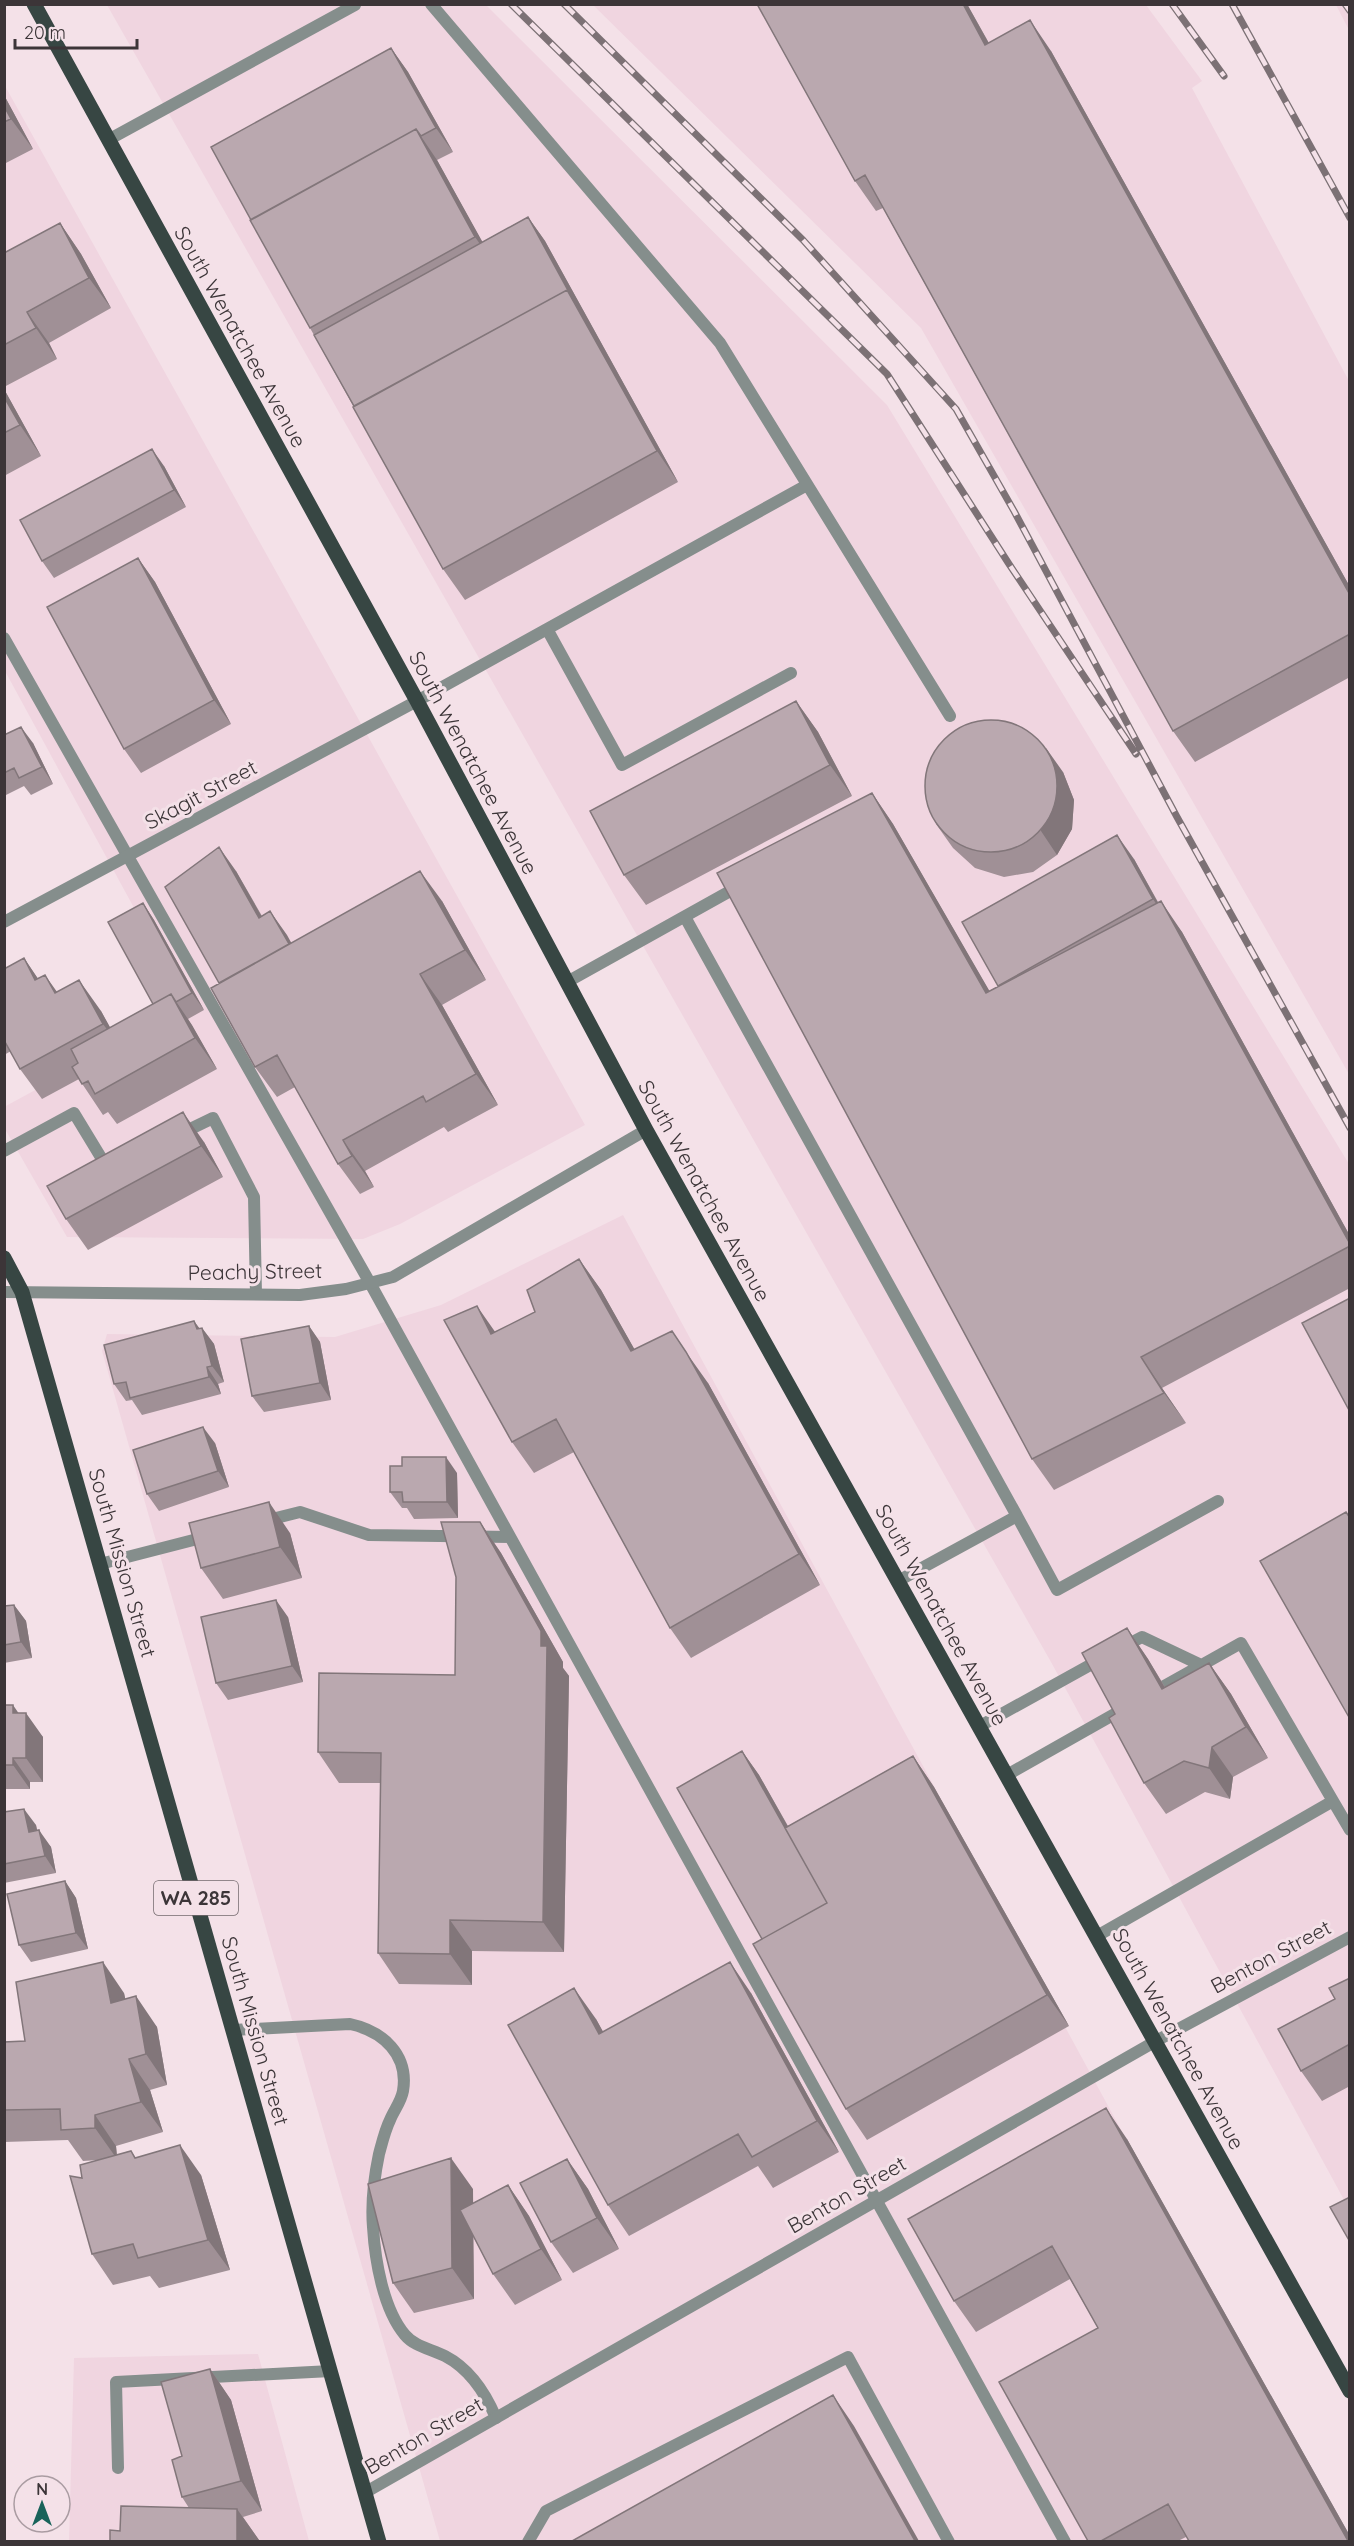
<svg xmlns="http://www.w3.org/2000/svg" width="1354" height="2546" font-family="Quicksand,sans-serif">
	<style>
		.built { fill: #f0d5e0 }
		.lines { fill: none; stroke-linecap: round; stroke-linejoin: round }
		.service { stroke: #858e8c; stroke-width: 12 }
		.minor { stroke: #858e8c; stroke-width: 12 }
		.primary { stroke: #374643; stroke-width: 15 }
		.rail-casing { stroke: #7c7175; stroke-width: 7 }
		.rail { stroke: #f4e1e8; stroke-width: 4.5; stroke-dasharray: 14; stroke-linecap: butt }
		.wall { fill: #a09096 }
		.shaded-wall { fill: #82767a }
		.building { fill: #baa8af; stroke: #82767a; stroke-width: 1.5 }
		.labels { text-anchor: middle; stroke-width: 6; stroke-linejoin: round; paint-order: stroke }
		.shield { fill: #f4e1e8; stroke: #73696d; stroke-width: 1.5 }
		.shield-label { font-size: 20px; font-weight: bold; fill: #3c3538 }
		.street-label { font-size: 21px; fill: #3c3538; stroke: #f4e1e8 }
	</style>
	<rect width="100%" height="100%" fill="#f4e1e8"/>
	<path class="built" d="M107 5H486L887 405 1349 1164V2209L1051 1662Z
		M593 5H1146L1202 81 1192 88 1349 381V1074L921 328Z
		M1336 5H1349V30Z
		M5 86 585 1125 400 1224 363 1239 67 1237 5 1129 4 1107 188 1007 5 671Z
		M623 1215 1345 2541H440L102 1351 107 1334 335 1337 441 1305Z
		M258 2354 309 2541 69 2542 74 2358Z"/>
	<g class="lines">
		<path class="service" d="M431 4 720 343 950 716
			M108 140 355 5
			M547 629 622 765 791 673
			M4 638 370 1283 1065 2542
			M417 701 807 485
			M685 917 1017 1516 898 1581
			M567 982 741 885
			M180 1134 213 1118 254 1197 256 1294
			M4 1151 74 1113 108 1169 110 1168
			M1017 1516 1057 1590 1218 1501
			M264 1521 300 1512 369 1535 510 1537
			M100 1564 209 1536
			M1121 1648 1142 1637 1201 1665
			M1150 1694 1241 1643 1333 1801
			M980 1726 1101 1659
			M1007 1775 1127 1707
			M1097 1936 1333 1801 1350 1830
			M233 2030 350 2024C383 2031 409 2055 403 2091 401 2102 394 2110 390 2120 385 2130 382 2143 379 2154 374 2178 371 2203 373 2227 375 2260 383 2309 405 2335 415 2347 432 2349 445 2356 470 2369 485 2392 496 2418
			M118 2468 116 2382 331 2371
			M528 2542 546 2511 848 2357 949 2542"/>
		<path class="minor" d="M4 922 417 701
			M4 1292 300 1295 346 1289 393 1277 646 1130
			M366 2492 1156 2041 1350 1937"/>
		<path class="primary" d="M34 4 417 701 646 1130 1350 2391
			M4 1258 22 1292 379 2542"/>
		<defs>
			<path id="rail" d="M511 4 887 374 1009 564 1136 754
				M564 4 803 240 956 409 1014 511 1177 817 1350 1128
				M1172 4 1224 76
				M1232 4 1350 218
				M1345 4 1350 11"/>
		</defs>
		<use href="#rail" class="rail-casing"/>
		<use href="#rail" class="rail"/>
	</g>
	<path class="wall" d="M757 4H967L989 43 1051 51 1350 587V677L1195 762 1173 731 883 208 876 211 855 181Z
		M391 48 408 72 453 152 437 160 482 242 528 217 545 241 678 482 465 600 443 569 314 335 310 328Z
		M4 95 33 149 4 164Z
		M60 223 81 254 111 308 49 343 57 359 4 387V253Z
		M4 389 41 456 4 476Z
		M164 466 186 507 54 578 42 561Z
		M138 558 155 582 231 724 141 773 124 749Z
		M796 701 818 732 852 796 646 905 624 875Z
		M4 735 33 743 53 784 31 795 24 786 4 796Z
		M1063 772 1074 800 1072 829 1057 855 1033 872 1004 877 975 868 953 848 936 824Z
		M872 793 893 824 989 991 998 986 1134 859 1158 902 1182 932 1350 1236V1288L1162 1388 1186 1423 1054 1490 1032 1459Z
		M236 871 262 916 270 911 291 943 442 901 486 980 442 1005 498 1105 448 1132 444 1127 365 1171 374 1187 360 1194 338 1164 295 1087 277 1097 255 1067 219 983Z
		M143 903 154 920 204 1010 188 1019 217 1069 117 1124 108 1112 103 1115 79 1079 42 1099 20 1069 11 1051 4 1055V969L24 958 38 979 57 992 101 1011 110 1028 153 1004Z
		M204 1142 223 1177 88 1250 66 1219Z
		M579 1259 601 1290 634 1349 708 1383 820 1585 691 1658 670 1628 574 1452 534 1473 512 1442 495 1332 535 1312Z
		M194 1321 200 1329 202 1328 214 1344 224 1382 218 1384 221 1394 142 1415 132 1400 126 1401 114 1384Z
		M309 1326 320 1342 331 1400 264 1412 252 1396Z
		M215 1443 229 1487 159 1511 147 1494Z
		M457 1473 458 1518 414 1519 407 1508H402L390 1492Z
		M480 1522 501 1553 563 1662V1668L569 1676 564 1952 472 1951V1985L399 1984 378 1953 381 1783H339L318 1752 455 1675Z
		M290 1533 302 1578 223 1599 201 1568Z
		M14 1605 26 1621 32 1658 4 1663V1606Z
		M288 1617 303 1682 228 1700 216 1683Z
		M1127 1628 1148 1659 1165 1687 1209 1663 1231 1694 1268 1758 1233 1777 1230 1799 1205 1792 1166 1814 1144 1783 1115 1714Z
		M4 1705 18 1713 43 1737V1782H30V1789H4Z
		M742 1751 759 1775 788 1826 913 1756 934 1787 1069 2026 867 2140 846 2109Z
		M4 1812 36 1825 37 1831 51 1847 56 1873 4 1883Z
		M65 1881 76 1898 88 1949 31 1962 19 1945Z
		M1350 1978V2086L1322 2101 1301 2071 1335 1999Z
		M124 1993 125 1999 157 2027 167 2085 150 2090 163 2132 116 2146 117 2155 131 2151 136 2158 201 2175 230 2270 159 2288 150 2276 113 2285 92 2254 82 2178 99 2160 83 2161 68 2140 4 2142V2042L25 2041Z
		M751 1993 839 2152 773 2188 758 2166 629 2236 608 2205 596 2019 603 2032Z
		M1127 2139 1350 2536V2541L1186 2537 1178 2541H1088L1098 2328 1070 2279 976 2332 954 2301Z
		M567 2159 588 2189 619 2249 573 2273 551 2242Z
		M508 2185 529 2216 562 2280 515 2305 493 2274 473 2236 474 2299 414 2313 393 2283 473 2189V2203Z
		M210 2369 231 2400 262 2511 243 2517 259 2540 120 2531 189 2508 182 2497V2456Z"/>
	<path class="shaded-wall" d="M963 4H967L1007 76 985 45Z
		M1030 20 1051 51 1350 587V595Z
		M391 48 408 72 453 152 436 128Z
		M4 95 33 149 11 119 4 106Z
		M416 129 437 160 497 268 475 237Z
		M528 217 545 241 678 482 657 451 567 290Z
		M60 223 81 254 111 308 89 278Z
		M27 312 49 343 57 359 36 328Z
		M4 389 41 456 20 425 4 397Z
		M152 449 164 466 186 507 174 490Z
		M138 558 155 582 231 724 214 700Z
		M796 701 818 732 852 796 830 765Z
		M21 727 33 743 53 784 42 767Z
		M1046 748 1063 772 1074 800 1072 829 1057 855 1041 831Z
		M872 793 893 824 1008 1023 986 993Z
		M1117 835 1134 859 1169 923 1153 899Z
		M219 847 236 871 276 942 259 918Z
		M420 871 442 901 486 980 465 950Z
		M1161 901 1182 932 1350 1236V1244Z
		M143 903 154 920 204 1010 192 993Z
		M270 911 287 935 309 975 292 951Z
		M24 958 45 989 35 980Z
		M420 974 442 1005 498 1105 476 1074Z
		M45 975 67 1006 55 993Z
		M79 980 101 1011 125 1054 103 1024Z
		M171 994 192 1025 217 1069 195 1038Z
		M183 1112 204 1142 223 1177 201 1146Z
		M343 1140 365 1171 374 1187 352 1156Z
		M579 1259 601 1290 653 1382 631 1351Z
		M477 1306 498 1336 491 1334Z
		M194 1321 204 1335 202 1328 214 1344 224 1382 212 1366 197 1329Z
		M309 1326 320 1342 331 1400 320 1383Z
		M686 1352 708 1383 820 1585 799 1554Z
		M1141 1357 1162 1388 1186 1423 1164 1393Z
		M207 1367 218 1384 221 1394 209 1377Z
		M203 1427 215 1443 229 1487 218 1471Z
		M446 1457 457 1473 458 1518 447 1502Z
		M269 1502 290 1533 302 1578 280 1547Z
		M480 1522 501 1553 563 1662V1668L569 1676 564 1952 543 1922 541 1646Z
		M276 1600 288 1617 303 1682 292 1666Z
		M14 1605 26 1621 32 1658 21 1642Z
		M1127 1628 1148 1659 1184 1720 1162 1689Z
		M1209 1663 1231 1694 1268 1758 1246 1727Z
		M13 1705 26 1724V1713L43 1737V1782L26 1758 13 1713Z
		M1212 1747 1233 1777 1230 1799 1209 1768Z
		M742 1751 759 1775 848 1934 831 1910Z
		M913 1756 934 1787 1069 2026 1047 1995Z
		M13 1758 30 1782V1789L13 1765Z
		M24 1809 36 1825 41 1849 29 1832Z
		M39 1830 51 1847 56 1873 45 1856Z
		M65 1881 76 1898 88 1949 76 1933Z
		M450 1920 472 1951V1985L450 1954Z
		M103 1962 124 1993 133 2033 111 2003Z
		M730 1962 751 1993 839 2152 817 2121Z
		M574 1988 596 2019 621 2064 599 2034Z
		M136 1996 157 2027 167 2085 146 2054Z
		M129 2059 150 2090 163 2132 141 2102Z
		M1106 2108 1127 2139 1350 2536V2541H1348Z
		M95 2115 116 2146 117 2159 95 2128Z
		M180 2145 201 2175 230 2270 208 2240Z
		M451 2158 473 2189 474 2299 452 2268Z
		M567 2159 588 2189 619 2249 597 2218Z
		M508 2185 529 2216 562 2280 541 2249Z
		M210 2369 231 2400 262 2511 241 2481Z
		M4 2390 5 2391 6 2429 4 2427Z
		M833 2395 854 2426 919 2541H915Z
		M237 2509 259 2540V2541H237Z"/>
	<path class="building" d="M757 4H963L985 45 1030 20 1350 595V634L1173 731 865 175 855 181Z
		M391 48 436 128 421 136 416 129 251 220 211 147Z
		M4 106 11 119 4 122Z
		M416 129 475 237 310 328 250 220Z
		M528 217 571 296 567 290 354 406 314 335Z
		M60 223 89 278 27 312 36 328 4 345V253Z
		M567 290 657 451 443 569 353 407Z
		M4 397 20 425 4 433Z
		M152 449 174 490 42 561 20 520Z
		M138 558 214 700 124 749 47 607Z
		M796 701 830 765 624 875 590 811Z
		M925 786a66 66 0 1 1 132 0a66 66 0 1 1-132 0Z
		M21 727 42 767 19 778 14 768 4 773V735Z
		M872 793 986 993 1161 901 1350 1244V1246L1141 1357 1164 1393 1032 1459 717 873Z
		M1117 835 1153 899 998 986 962 922Z
		M219 847 259 918 270 911 289 944 219 983 165 887Z
		M420 871 465 950 420 974 476 1074 426 1102 423 1096 343 1140 352 1156 338 1164 277 1055 255 1067 211 988Z
		M143 903 192 993 176 1002 171 994 153 1004 108 922Z
		M24 958 35 980 45 975 55 993 79 980 103 1024 20 1069 4 1040V969Z
		M171 994 195 1038 95 1094 88 1081 82 1084 72 1067 78 1063 71 1049Z
		M183 1112 201 1146 66 1219 47 1186Z
		M579 1259 631 1351 672 1331 686 1352 799 1554 670 1628 556 1419 512 1442 444 1320 477 1306 491 1334 535 1312 527 1290Z
		M1350 1298V1412L1302 1323Z
		M194 1321 197 1329 202 1328 212 1366 207 1367 209 1377 130 1398 126 1382 114 1384 104 1345Z
		M309 1326 320 1383 252 1396 241 1339Z
		M203 1427 218 1471 147 1494 133 1450Z
		M402 1457H446L447 1502H403L402 1492H390V1466H402Z
		M269 1502 280 1547 201 1568 189 1523Z
		M1346 1512 1350 1518V1719L1260 1561Z
		M441 1522H480L541 1631V1646H547L543 1922 450 1920V1954L378 1953 381 1753 318 1752 319 1673 455 1675 456 1577Z
		M276 1600 292 1666 216 1683 201 1617Z
		M14 1605 21 1642 4 1645V1606Z
		M1127 1628 1162 1689 1209 1663 1246 1727 1212 1747 1209 1768 1184 1761 1144 1783 1109 1718 1115 1714 1082 1653Z
		M4 1705H13V1713H26V1758H13V1765H4Z
		M742 1751 827 1903 762 1939 677 1788Z
		M913 1756 1047 1995 846 2109 753 1944 827 1903 785 1828Z
		M24 1809 29 1832 39 1830 45 1856 4 1864V1812Z
		M65 1881 76 1933 19 1945 7 1894Z
		M103 1962 111 2003 136 1996 146 2054 129 2059 141 2102 95 2115V2128L61 2130 60 2109 4 2110V2042L25 2041 16 1982Z
		M730 1962 817 2121 752 2157 738 2134 608 2205 508 2025 574 1988 599 2034Z
		M1350 1978V2044L1301 2071 1278 2029 1335 1999 1329 1988Z
		M1106 2108 1348 2541H1189L1168 2504 1101 2541H1088L999 2382 1098 2328 1052 2246 954 2301 908 2219Z
		M180 2145 208 2240 138 2258 133 2244 92 2254 70 2176 82 2178 80 2165 131 2151 135 2158Z
		M451 2158 452 2268 393 2283 368 2184Z
		M567 2159 597 2218 551 2242 520 2183Z
		M508 2185 541 2249 493 2274 460 2210Z
		M1350 2197V2242L1330 2207Z
		M210 2369 241 2481 182 2497 172 2460 182 2456 161 2382Z
		M833 2395 915 2541H572Z
		M121 2506 237 2509V2541H110V2530L120 2531Z"/>
	<g class="labels">
		<rect class="shield" x="154" y="1881" width="84" height="34" rx="4.5"/>
		<g class="shield-label">
			<text x="196" y="1905">WA 285</text>
		</g>
		<g class="street-label">
			<text transform="translate(240 337) rotate(61)" y="7">South Wenatchee Avenue</text>
			<text transform="translate(473 763) rotate(62)" y="7">South Wenatchee Avenue</text>
			<text transform="translate(201 795) rotate(-28)" y="7">Skagit Street</text>
			<text transform="translate(704 1191) rotate(61)" y="7">South Wenatchee Avenue</text>
			<text transform="translate(255 1272) rotate(-1)" y="7">Peachy Street</text>
			<text transform="translate(122 1563) rotate(74)" y="7">South Mission Street</text>
			<text transform="translate(941 1615) rotate(61)" y="7">South Wenatchee Avenue</text>
			<text transform="translate(1271 1957) rotate(-28)" y="7">Benton Street</text>
			<text transform="translate(255 2031) rotate(74)" y="7">South Mission Street</text>
			<text transform="translate(1178 2039) rotate(61)" y="7">South Wenatchee Avenue</text>
			<text transform="translate(847 2195) rotate(-30)" y="7">Benton Street</text>
			<text transform="translate(424 2436) rotate(-30)" y="7">Benton Street</text>
		</g>
	</g>
	<rect width="1354" height="2546" fill="none" stroke="#3c3538" stroke-width="12"/>
	<g transform="translate(42 2504)"><circle r="28" fill="#f4e1e8" stroke="#aa9ca2" stroke-width="1.5"/>
	<path d="M0-4.5L10 22L0 15L-10 22Z" fill="#19635a"/>
	<text y="-9" font-size="16" font-weight="bold" text-anchor="middle" fill="#3c3538">N</text>
	</g>
	<path d="M15 39v9h122v-9" fill="none" stroke="#3c3538" stroke-width="3"/>
	<text x="24" y="39" font-size="18" fill="#3c3538" stroke="#f4e1e8" stroke-width="4.5" paint-order="stroke">20 m</text>
</svg>
